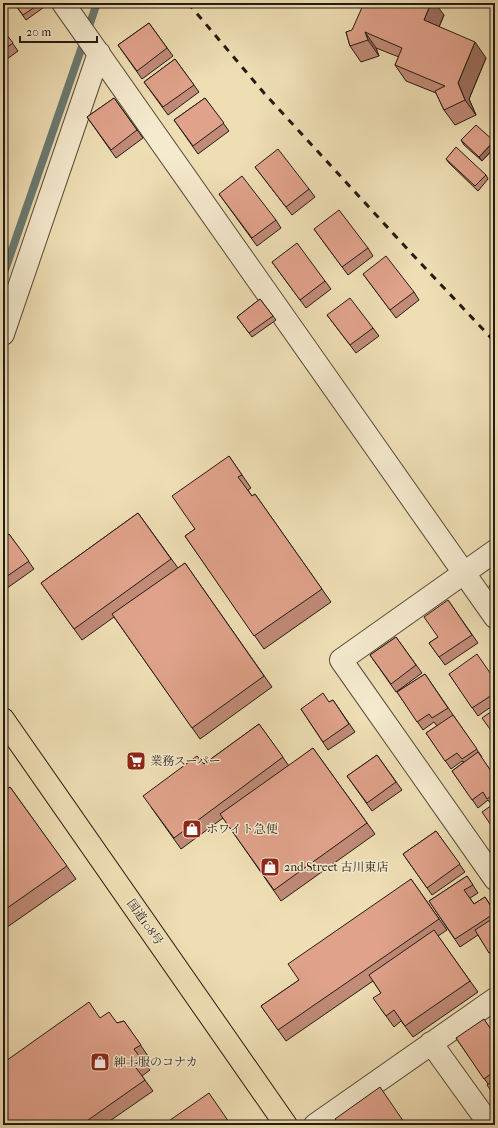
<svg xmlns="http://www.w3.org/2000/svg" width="498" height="1128" font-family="'IM FELL French Canon','Noto Serif JP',serif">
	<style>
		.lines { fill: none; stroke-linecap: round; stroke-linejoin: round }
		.stream { stroke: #6a7b72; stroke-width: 8 }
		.minor-casing { stroke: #564c3a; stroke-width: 24 }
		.trunk-casing { stroke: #231b12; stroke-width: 24 }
		.minor { stroke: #f5eace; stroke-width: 22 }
		.trunk { stroke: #efdeb4; stroke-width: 22 }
		.rail { stroke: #231b12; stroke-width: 3; stroke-dasharray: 7 7; stroke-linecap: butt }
		.wall { fill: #c18b78; stroke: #231b12 }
		.shaded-wall { fill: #9d7161; stroke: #231b12 }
		.building { fill: #e0a28b; stroke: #231b12 }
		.labels { text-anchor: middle; stroke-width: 3; stroke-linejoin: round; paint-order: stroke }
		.poi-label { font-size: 12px; fill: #231b12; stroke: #f5eace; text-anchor: start }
		.street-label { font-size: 12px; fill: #231b12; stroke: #f5eace }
	</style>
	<rect width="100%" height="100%" fill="#efdeb4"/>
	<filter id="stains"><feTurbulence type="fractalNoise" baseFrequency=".005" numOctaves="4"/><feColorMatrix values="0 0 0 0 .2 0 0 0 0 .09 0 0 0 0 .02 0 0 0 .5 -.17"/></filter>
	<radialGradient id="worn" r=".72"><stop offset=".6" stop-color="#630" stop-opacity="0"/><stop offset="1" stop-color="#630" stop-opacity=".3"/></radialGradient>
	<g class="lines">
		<path class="stream" d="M3 276 97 3"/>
		<defs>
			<path id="minor" d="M63 3 495 617
				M3 334 99 53
				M495 551 341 660 495 879
				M431 1043 490 1125
				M315 1125 495 999"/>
			<path id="trunk" d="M3 719 286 1125"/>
		</defs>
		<use href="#minor" class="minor-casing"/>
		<use href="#trunk" class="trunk-casing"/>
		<use href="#minor" class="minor"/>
		<use href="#trunk" class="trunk"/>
		<path class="rail" d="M188 3 264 93 412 254 495 342"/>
	</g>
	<path class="wall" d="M14 3H46L47 5 26 20Z
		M444 15 439 27 486 58 469 99 476 115 455 125 444 110 436 93 406 81 395 65 399 57 376 48 379 56 361 62 350 46 346 32Z
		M149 23 173 56 142 79 118 45Z
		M3 30 18 51 3 62Z
		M175 59 199 92 168 115 144 82Z
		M114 98 143 138 116 158 87 117Z
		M205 98 229 131 198 154 174 120Z
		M461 140 494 141 495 142V147L482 161 464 145Z
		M446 159 486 175 488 179 478 191 449 163Z
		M255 167 309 189 315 197 292 215Z
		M219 194 276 220 281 228 257 246Z
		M314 229 368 248 373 256 348 275Z
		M272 262 325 281 331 289 306 308Z
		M363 274 414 292 419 300 396 318Z
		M260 299 276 320 252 337 237 317Z
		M327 315 373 328 379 336 356 353Z
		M229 456 251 488 248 490 252 496 255 494 331 602 264 649 185 536 195 529Z
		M138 513 178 568 185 563 272 687 200 739 114 617 82 640 41 583Z
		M9 534 34 569 3 591V539Z
		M448 600 478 643 445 665 429 643 438 637Z
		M396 637 422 673 396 692 370 655Z
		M425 674 482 757H481L495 777V831L492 805 488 800 478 808 452 771 464 762 462 761 451 769 426 733 437 726 434 722 423 730 397 692Z
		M449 674 495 680V704L478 716Z
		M333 700 355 732 328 750 301 709 329 702Z
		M259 724 289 766 313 748 375 834 281 901 223 818 181 849 151 807 204 764Z
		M377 755 402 790 372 811 347 776Z
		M10 787 76 879 3 930V792Z
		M436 831 465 872 432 895 403 854Z
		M467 876 478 893 470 898 474 904 485 897 495 912V961L478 935 460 947 429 901Z
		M411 879 447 930 438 936 478 992 413 1037 401 1021 394 1027 381 1009V993L373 981 286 1041 261 1006 299 980Z
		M100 1018 117 1023 124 1021 148 1056 142 1060 150 1070 142 1076 153 1091 104 1125H5Z
		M495 1025V1097L488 1084 456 1038 490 1028Z"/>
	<path class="shaded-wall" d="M431 3H435L444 15 435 36 424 20Z
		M365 32 376 48 379 56 368 40Z
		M475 42 486 58 469 99 476 115 465 100 458 83Z
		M494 141 495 142V147L482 161 479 157Z"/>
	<path class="building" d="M14 3H41L23 15Z
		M364 3H431L424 20 475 42 458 83 465 100 444 110 435 91 445 86 395 65 402 48 365 32 368 40 350 46 346 32 352 30Z
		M149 23 167 48 137 71 118 45Z
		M3 30 13 43 3 50Z
		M175 59 194 85 163 107 144 82Z
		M114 98 137 130 111 150 87 117Z
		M205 98 224 123 193 146 174 120Z
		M476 125 494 141 479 157 461 140Z
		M456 147 486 175 475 186 446 159Z
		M278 149 309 189 286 207 255 167Z
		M242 176 276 220 252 238 219 194Z
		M339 210 368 248 342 267 314 229Z
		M297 243 325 281 300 300 272 262Z
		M386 256 414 292 390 310 363 274Z
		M350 298 373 328 350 345 327 315Z
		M260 299 273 316 249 333 237 317Z
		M229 456 242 475 238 477 252 496 255 494 322 589 254 636 185 536 195 529 172 496Z
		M138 513 171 559 74 629 41 583Z
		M9 534 29 561 3 579V539Z
		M185 563 264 676 192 728 112 614Z
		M495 581V595L489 586Z
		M448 600 472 635 439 657 429 643 438 637 424 617Z
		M396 637 416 665 391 684 370 655Z
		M477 654 495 680V693L472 708 449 674Z
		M425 674 448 708 432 718 429 714 417 722 397 692Z
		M323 693 329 702 333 700 349 724 323 742 301 709Z
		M495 709V736L482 718Z
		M453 715 477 749 462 759 457 753 445 761 426 733Z
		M259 724 283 757 174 838 143 796 197 756 204 764Z
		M313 748 367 823 274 890 220 814Z
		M478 752 495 777V793L487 799 483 792 472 800 452 771Z
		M377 755 396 782 367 803 347 776Z
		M10 787 67 866 3 911V792Z
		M495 803V831L482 812Z
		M436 831 460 864 427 888 403 854Z
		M467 876 473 885 464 890 474 904 485 897 495 913 455 939 429 901Z
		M411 879 439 919 278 1030 261 1006 299 980 288 964Z
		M495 917V949L489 953 475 930Z
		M434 930 470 981 405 1026 394 1010 386 1016 373 998 381 993 369 975Z
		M89 1002 100 1018 109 1012 117 1023 124 1021 141 1045 134 1049 142 1060 134 1065 145 1080 81 1125H5L3 1122V1063Z
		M484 1019 490 1028 495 1025V1071L484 1079 456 1038Z
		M495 1080V1097L487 1085Z
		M380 1087 406 1125H339L335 1119Z
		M209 1093 231 1125H163Z"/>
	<defs>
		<symbol id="supermarket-square" viewBox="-11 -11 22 22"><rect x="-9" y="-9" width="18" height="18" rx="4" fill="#8f2418" stroke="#f5eace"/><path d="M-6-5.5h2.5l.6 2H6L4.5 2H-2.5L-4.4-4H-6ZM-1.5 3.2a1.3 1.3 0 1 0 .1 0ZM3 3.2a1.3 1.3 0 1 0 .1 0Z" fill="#fff"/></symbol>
		<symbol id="shop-square" viewBox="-11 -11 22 22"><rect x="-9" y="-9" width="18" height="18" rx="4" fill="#8f2418" stroke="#f5eace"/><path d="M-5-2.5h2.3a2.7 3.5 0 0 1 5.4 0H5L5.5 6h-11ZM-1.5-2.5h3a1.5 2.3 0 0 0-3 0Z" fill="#fff"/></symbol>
	</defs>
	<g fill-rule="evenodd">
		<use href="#supermarket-square" x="125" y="750" width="22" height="22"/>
		<use href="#shop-square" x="181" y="818" width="22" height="22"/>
		<use href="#shop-square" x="259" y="856" width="22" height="22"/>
		<use href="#shop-square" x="89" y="1051" width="22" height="22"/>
	</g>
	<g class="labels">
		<g class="poi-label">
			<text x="150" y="765">業務スーパー</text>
			<text x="206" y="833">ホワイト急便</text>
			<text x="284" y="871">2nd Street 古川東店</text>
			<text x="114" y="1066">紳士服のコナカ</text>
		</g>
		<g class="street-label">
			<text transform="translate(145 922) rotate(55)" y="4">国道108号</text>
		</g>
	</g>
	<rect width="498" height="1128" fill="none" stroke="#efdeb4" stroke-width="16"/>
	<rect x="4" y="4" width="490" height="1120" fill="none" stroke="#231b12" stroke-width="2"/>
	<rect x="8" y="8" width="482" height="1112" fill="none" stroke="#231b12"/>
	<path d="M20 36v6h77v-6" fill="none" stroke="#231b12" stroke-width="2"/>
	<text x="26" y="36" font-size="12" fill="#231b12" stroke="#f5eace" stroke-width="3" paint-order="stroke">20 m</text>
	<rect width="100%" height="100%" filter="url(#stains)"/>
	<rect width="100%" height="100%" fill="url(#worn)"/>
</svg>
